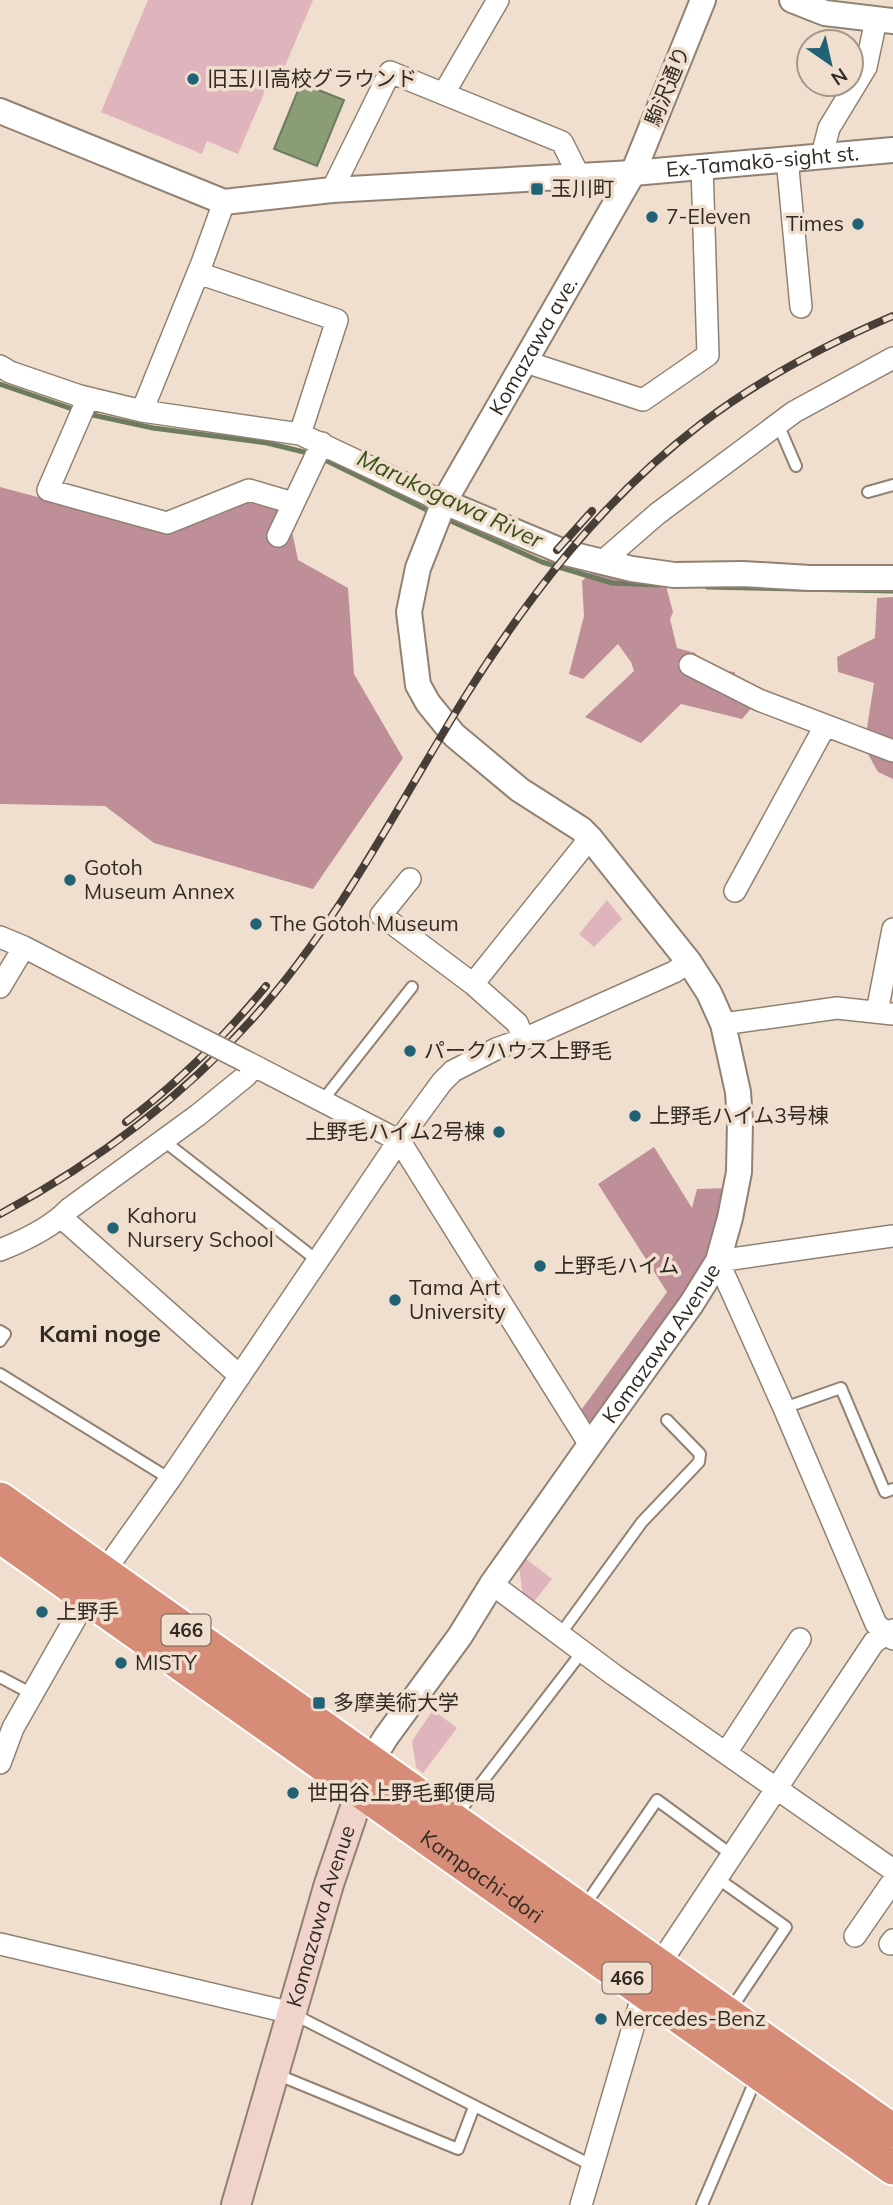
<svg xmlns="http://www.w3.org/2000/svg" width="893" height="2205" font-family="Mulish,'Noto Sans JP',sans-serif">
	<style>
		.green { fill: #e0b4bd }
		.forest { fill: #be8f99 }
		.water { fill: #8a9d77; stroke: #6f7b5e; stroke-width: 2 }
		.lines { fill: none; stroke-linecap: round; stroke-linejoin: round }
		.stream { stroke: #6f7b5e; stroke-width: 5 }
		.service-casing { stroke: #918172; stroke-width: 14 }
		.minor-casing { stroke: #918172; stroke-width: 24 }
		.tertiary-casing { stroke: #918172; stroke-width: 28 }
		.secondary-casing { stroke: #918172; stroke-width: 32 }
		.trunk-casing { stroke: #fff; stroke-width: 37 }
		.service { stroke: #fff; stroke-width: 10 }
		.minor { stroke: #fff; stroke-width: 21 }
		.tertiary { stroke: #fff; stroke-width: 24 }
		.secondary { stroke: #f0d4cc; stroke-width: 28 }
		.trunk { stroke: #d78c77; stroke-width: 33 }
		.rail-casing { stroke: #473f37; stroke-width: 8 }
		.rail { stroke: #f0dfce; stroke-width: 5; stroke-dasharray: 16; stroke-linecap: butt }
		.minor-bridge-casing { stroke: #918172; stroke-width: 24; stroke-linecap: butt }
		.minor-bridge { stroke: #fff; stroke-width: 21 }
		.poi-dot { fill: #216276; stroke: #f0dfce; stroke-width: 2.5 }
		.labels { text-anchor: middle; stroke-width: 7; stroke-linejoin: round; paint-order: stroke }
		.shield { fill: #f0dfce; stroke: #6a6157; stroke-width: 2 }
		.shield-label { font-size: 19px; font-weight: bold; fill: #312b24 }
		.poi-label { font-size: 21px; fill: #312b24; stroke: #f0dfce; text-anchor: start }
		.street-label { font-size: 21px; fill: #312b24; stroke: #f0dfce }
		.water-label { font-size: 23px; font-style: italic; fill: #385016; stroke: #f0dfce }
		.quarter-label { font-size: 24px; font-weight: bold; fill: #312b24; stroke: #f0dfce }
	</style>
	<rect width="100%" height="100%" fill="#f0dfce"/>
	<path class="green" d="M148 0H313L279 80 271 77 238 154 207 141 202 154 101 112Z
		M607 900 622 919 594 947 579 934Z
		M525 1558 552 1579 532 1604 523 1598 519 1565Z
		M433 1710 457 1728 423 1773 416 1767 412 1741Z"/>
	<path class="forest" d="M0 487 165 531 219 515 253 500 287 508 298 560 348 588 354 674 403 758 313 889 154 843 105 806 0 804Z
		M599 565 664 579 673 612 670 619 677 648 695 653 705 669 735 672 734 691 755 704 742 719 681 704 641 743 585 717 634 671 631 662 618 644 583 679 569 674 584 616 582 581Z
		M893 597V779L878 772 864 747 874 683 838 672 837 657 875 638 877 598Z
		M654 1147 692 1208 697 1189 727 1188 717 1232 685 1302 591 1433 579 1413 667 1292 598 1184Z"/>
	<path class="water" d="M301 83 344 100 317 166 274 149Z"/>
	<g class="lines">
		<path class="stream" d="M0 384 78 411
			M88 414 153 428 267 443 312 454
			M321 458 431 512
			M444 518 542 562 612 583 659 585
			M707 587 893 591"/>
		<defs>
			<path id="service" d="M778 424 796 466
				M868 492 893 485
				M323 1100 412 987
				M164 1141 318 1261
				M0 1331 5 1334 0 1341
				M0 1374 170 1479
				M784 1408 841 1388 885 1492 893 1489
				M559 1636 642 1522 699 1462 700 1454 667 1420
				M0 1677 32 1694
				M456 1816 582 1652
				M717 1878 786 1927 729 2012
				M583 1908 657 1800 732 1855
				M293 2014 593 2166
				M276 2074 458 2149 474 2107
				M702 2205 757 2076"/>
			<path id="minor" d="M444 93 498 0
				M822 155 829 128 866 67 876 20
				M787 158 801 307
				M332 190 390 72 562 142 578 174
				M198 273 337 320 300 434
				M526 362 643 400 708 355 702 166
				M0 366 10 372 80 396 142 411 300 434 444 502
				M88 398 48 490 167 523 249 490 293 503
				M142 411 202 263 224 202
				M278 536 322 443
				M603 561 657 514 794 412 893 358
				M690 665 759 700 893 751
				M410 879 381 915 473 984 517 1023 524 1039
				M735 891 825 726
				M0 937 24 947 184 1030
				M473 984 590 838
				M0 987 24 947
				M877 1012 893 929
				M723 1024 837 1008 893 1014
				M245 1061 390 1136 404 1148 590 1445
				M61 1217 240 1376
				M893 1236 718 1261 784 1408 876 1624 893 1639
				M0 1250C23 1241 52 1227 69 1209L198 1115 246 1076 254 1066
				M104 1572 170 1479 398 1142 442 1082 453 1071 496 1049 524 1039 674 972 689 962
				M492 1584 614 1675 893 1870
				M726 1753 800 1639
				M0 1763 13 1728 87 1598
				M855 1936 893 1881
				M0 1944 292 2013
				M890 1944 893 1940
				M659 1965 874 1642 893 1630
				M581 2205 644 1990"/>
			<g id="tertiary">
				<path d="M792 0 825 13 893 21"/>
				<path id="s1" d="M0 111 224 202 332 190 633 173 893 150"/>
				<path d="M444 502 566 553 632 569 674 575 743 574 810 578H893"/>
				<path id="s2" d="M370 1763 386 1737 460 1636 492 1584 590 1445 692 1303 718 1261 730 1218 739 1172 740 1121 738 1092 723 1024 709 993 689 962 590 838 581 829 520 790 454 735 428 703 418 685 409 612 418 568 444 502 633 173 703 0"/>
			</g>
			<g id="secondary">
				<path id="s3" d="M236 2205 329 1884 367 1772"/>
			</g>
			<g id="trunk">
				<path d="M0 1499 893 2131"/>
				<path id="s4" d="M0 1536 893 2168"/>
			</g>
		</defs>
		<use href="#service" class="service-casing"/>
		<use href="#minor" class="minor-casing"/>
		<use href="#tertiary" class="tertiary-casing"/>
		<use href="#secondary" class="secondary-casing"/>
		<use href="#trunk" class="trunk-casing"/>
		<use href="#service" class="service"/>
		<use href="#minor" class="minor"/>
		<use href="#tertiary" class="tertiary"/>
		<use href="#secondary" class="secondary"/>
		<use href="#trunk" class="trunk"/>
		<defs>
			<path id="rail" d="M557 550 592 511
				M126 1122C178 1083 225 1036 266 986
				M0 1214C97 1162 181 1099 255 1016 340 921 398 805 465 697 529 595 604 498 701 424 760 379 825 345 893 316"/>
		</defs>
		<use href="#rail" class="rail-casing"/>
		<use href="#rail" class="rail"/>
		<defs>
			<path id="minor-bridge" d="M184 1030 245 1061"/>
		</defs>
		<use href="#minor-bridge" class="minor-bridge-casing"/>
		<use href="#minor-bridge" class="minor-bridge"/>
	</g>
	<g class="poi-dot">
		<circle cx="193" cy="79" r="7"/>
		<rect x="530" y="182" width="14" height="14" rx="3.5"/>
		<circle cx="652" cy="217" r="7"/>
		<circle cx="858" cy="224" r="7"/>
		<circle cx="70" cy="880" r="7"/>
		<circle cx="256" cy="924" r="7"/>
		<circle cx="410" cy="1051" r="7"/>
		<circle cx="635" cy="1116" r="7"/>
		<circle cx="499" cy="1132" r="7"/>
		<circle cx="113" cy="1228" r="7"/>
		<circle cx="540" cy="1266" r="7"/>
		<circle cx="395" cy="1300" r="7"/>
		<circle cx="42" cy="1612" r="7"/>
		<circle cx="121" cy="1663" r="7"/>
		<rect x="312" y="1696" width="14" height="14" rx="3.5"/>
		<circle cx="293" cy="1793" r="7"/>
		<circle cx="601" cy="2019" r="7"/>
	</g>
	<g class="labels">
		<g class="shield">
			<rect x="161.5" y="1614.5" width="49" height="31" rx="5"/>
			<rect x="602.5" y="1962.5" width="49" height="31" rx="5"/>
		</g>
		<g class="shield-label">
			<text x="186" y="1637">466</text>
			<text x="627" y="1985">466</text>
		</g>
		<g class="poi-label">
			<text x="207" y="86">旧玉川高校グラウンド</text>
			<text x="551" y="196">玉川町</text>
			<text x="666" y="224">7-Eleven</text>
			<text x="844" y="231" text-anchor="end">Times</text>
			<text x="84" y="875">Gotoh<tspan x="84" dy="24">Museum Annex</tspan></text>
			<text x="270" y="931">The Gotoh Museum</text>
			<text x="424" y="1058">パークハウス上野毛</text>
			<text x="649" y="1123">上野毛ハイム3号棟</text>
			<text x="485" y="1139" text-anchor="end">上野毛ハイム2号棟</text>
			<text x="127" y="1223">Kahoru<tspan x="127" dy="24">Nursery School</tspan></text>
			<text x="554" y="1273">上野毛ハイム</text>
			<text x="409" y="1295">Tama Art<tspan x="409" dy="24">University</tspan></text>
			<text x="56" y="1619">上野手</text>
			<text x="135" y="1670">MISTY</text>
			<text x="333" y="1710">多摩美術大学</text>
			<text x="307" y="1800">世田谷上野毛郵便局</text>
			<text x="615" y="2026">Mercedes-Benz</text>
		</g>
		<g class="street-label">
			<text transform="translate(668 86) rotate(-68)" y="7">駒沢通り</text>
			<text dy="7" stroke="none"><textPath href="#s1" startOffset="782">Ex-Tamakō-sight st.</textPath></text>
			<text dy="7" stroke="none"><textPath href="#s2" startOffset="1684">Komazawa ave.</textPath></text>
			<text dy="7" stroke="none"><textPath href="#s2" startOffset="511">Komazawa Avenue</textPath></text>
			<text dy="7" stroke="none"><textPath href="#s4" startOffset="590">Kampachi-dori</textPath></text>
			<text dy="7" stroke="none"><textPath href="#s3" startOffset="301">Komazawa Avenue</textPath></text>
		</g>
		<g class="water-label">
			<text transform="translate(450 499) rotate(25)" y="8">Marukogawa River</text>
		</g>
		<g class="quarter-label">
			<text x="100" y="1342">Kami noge</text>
		</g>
	</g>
	<g transform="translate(830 63) rotate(146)"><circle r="33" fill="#f0dfce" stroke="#a4978a" stroke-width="2"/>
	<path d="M0-5L12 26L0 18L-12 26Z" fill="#216276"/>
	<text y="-10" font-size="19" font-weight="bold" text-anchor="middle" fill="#312b24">N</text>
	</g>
</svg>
